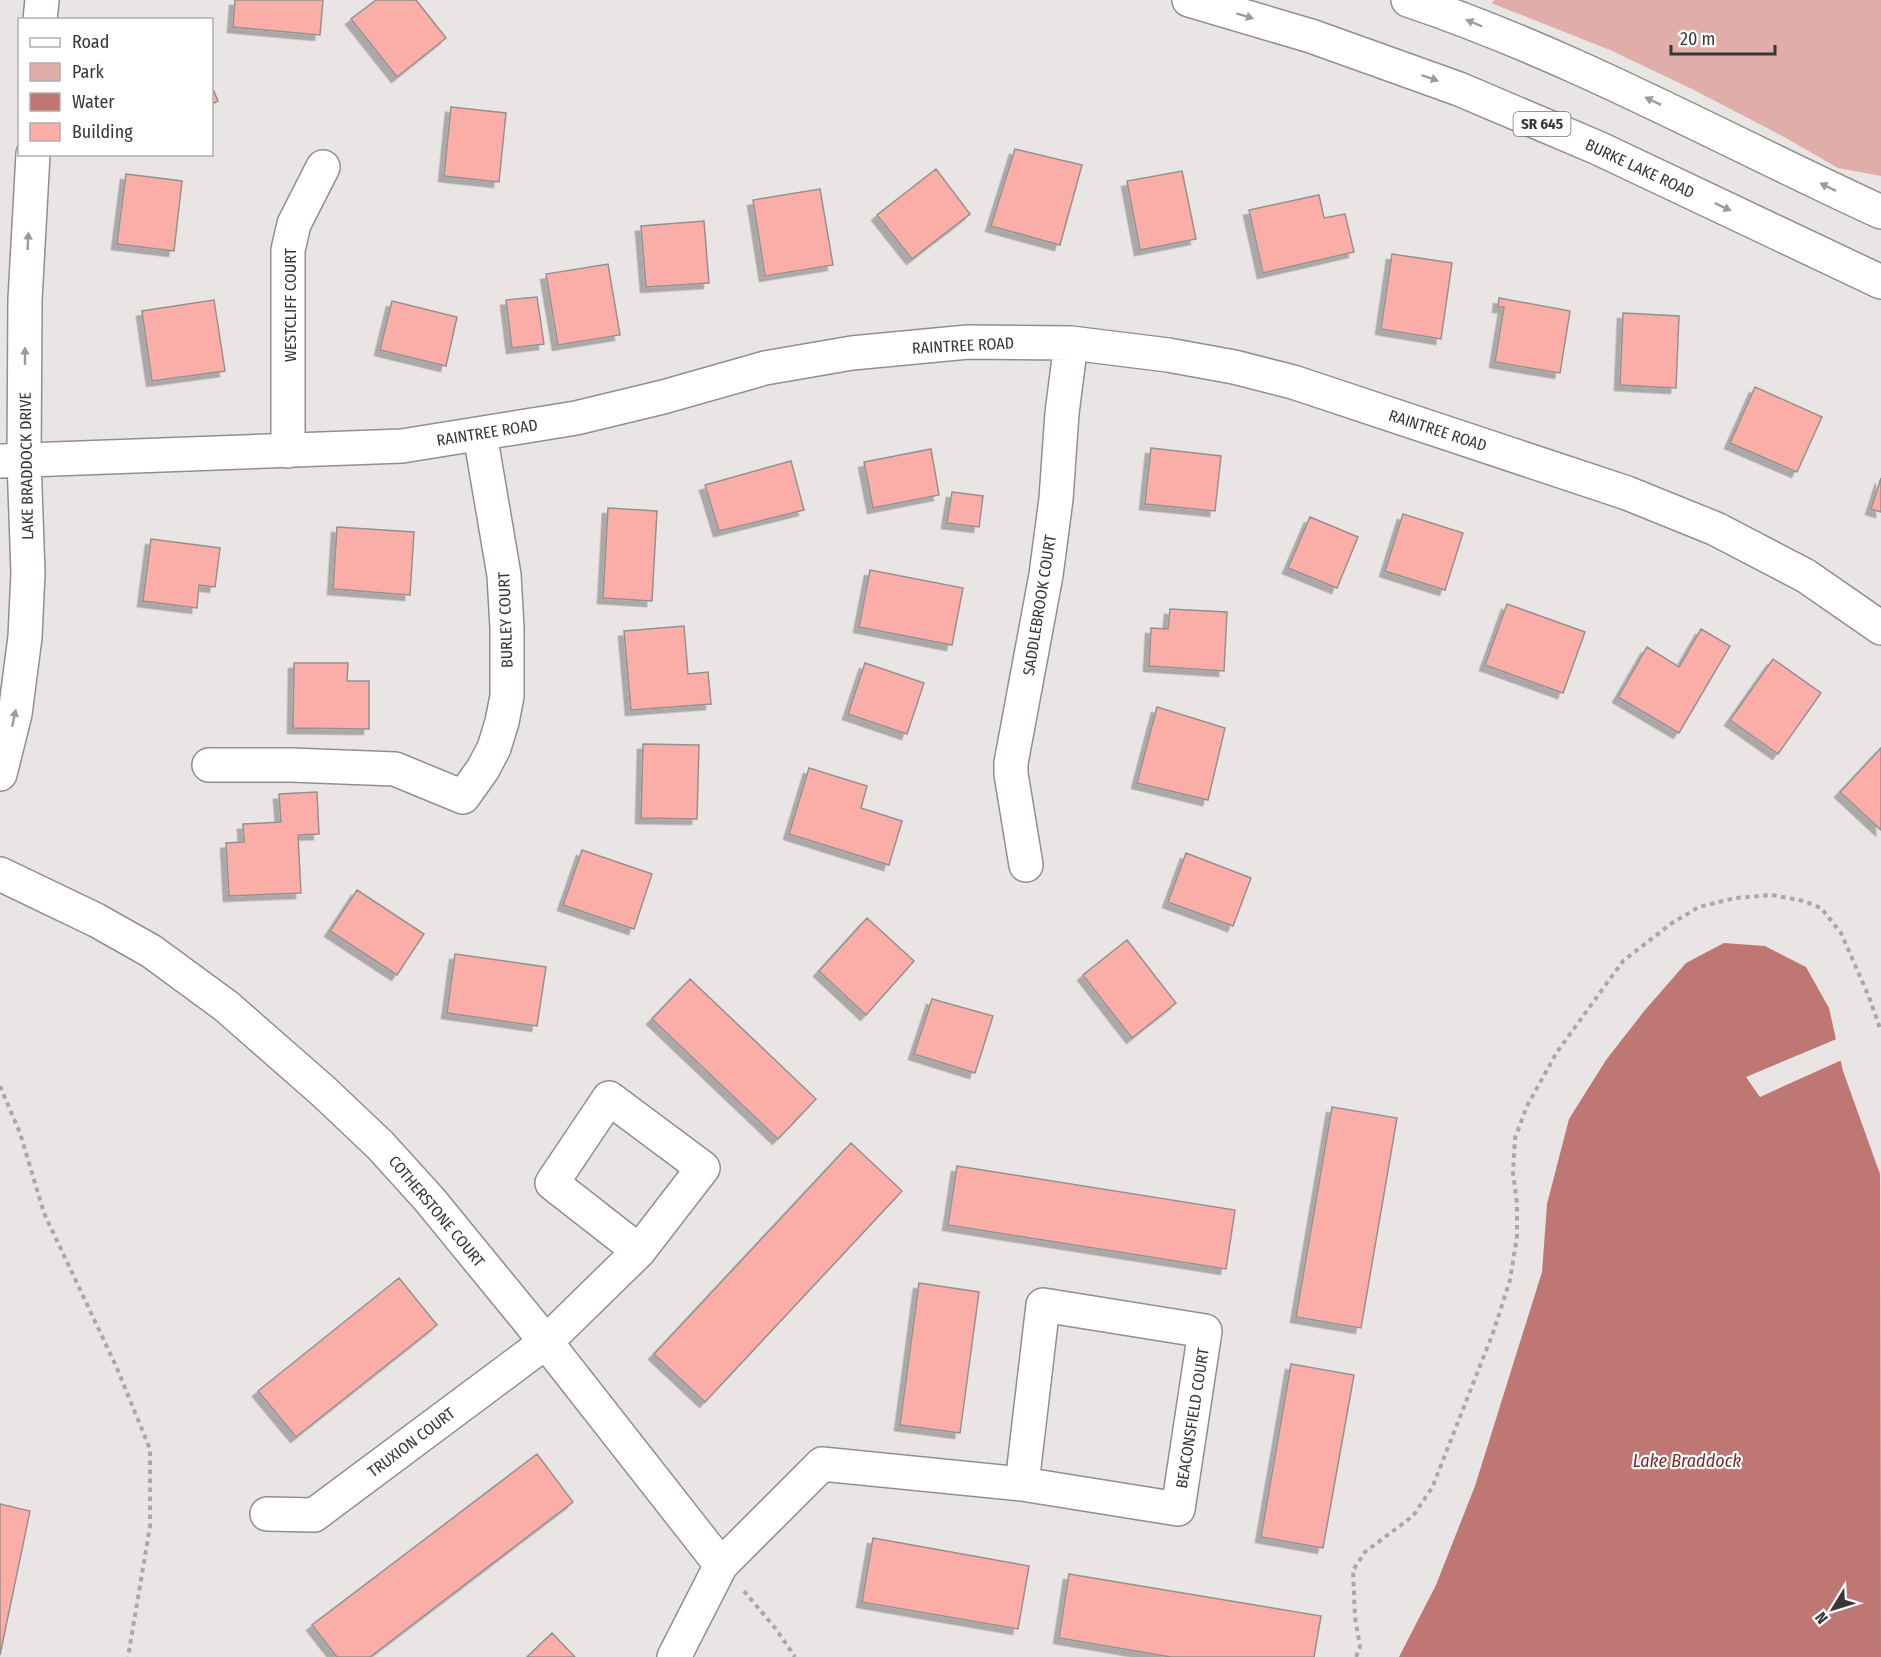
<svg xmlns="http://www.w3.org/2000/svg" width="1881" height="1657" font-family="'Fira Sans Condensed',sans-serif">
	<style>
		.green { fill: #e1ada8 }
		.water { fill: #be7772 }
		.pier { fill: #eae5e5 }
		.building { fill: #fbaea8; stroke: #959190; stroke-width: 1.5; filter: url(#shadow) }
		.lines { fill: none; stroke-linecap: round; stroke-linejoin: round }
		.minor-casing { stroke: #938e8e; stroke-width: 36 }
		.major-casing { stroke: #938e8e; stroke-width: 36 }
		.path { stroke: #aba7a7; stroke-width: 4; stroke-dasharray: 4.5 4.5; stroke-linecap: butt }
		.minor { stroke: #fff; stroke-width: 33 }
		.major { stroke: #fff; stroke-width: 33 }
		.oneway { fill: #9c9a9a }
		.labels { text-anchor: middle; stroke-width: 4.5; stroke-linejoin: round; paint-order: stroke }
		.shield { fill: #fff; stroke: #747272; stroke-width: 1.5 }
		.shield-label { font-size: 15px; font-weight: bold; fill: #383636 }
		.street-label { font-size: 16px; fill: #383636; stroke: #fff }
		.water-label { font-size: 18px; font-style: italic; fill: #7d2626; stroke: #fff }
	</style>
	<defs>
		<filter id="shadow"><feDropShadow dx="-5.5" dy="5.5" stdDeviation="0" flood-color="#0004"/></filter>
	</defs>
	<rect width="100%" height="100%" fill="#eae5e5"/>
	<path class="green" d="M1495 0H1881V176L1838 168 1786 138 1692 89 1610 50 1491 3Z"/>
	<path class="water" d="M1724 943 1765 946 1806 967 1829 1008 1843 1071 1880 1174 1881 1657H1399L1436 1585 1475 1486 1542 1272 1547 1204 1569 1119 1606 1060 1645 1010 1686 963Z"/>
	<path class="pier" d="M1839 1038 1844 1059 1760 1097 1746 1077Z"/>
	<path class="building" d="M235 0H323L320 35 233 27Z
		M376 0H416L446 38 397 77 351 19Z
		M212 87 218 101 212 104Z
		M451 107 506 113 499 182 444 176Z
		M1015 149 1082 165 1060 245 991 226Z
		M936 169 970 214 912 259 877 215Z
		M1182 171 1196 239 1140 250 1127 181Z
		M126 174 182 181 174 251 117 244Z
		M820 189 833 265 765 276 753 200Z
		M1319 195 1324 218 1345 214 1354 252 1263 273 1249 210Z
		M704 221 709 283 646 287 641 226Z
		M1392 254 1452 263 1441 339 1381 329Z
		M608 264 620 335 558 345 546 274Z
		M537 297 544 344 512 348 506 300Z
		M1499 298 1570 311 1560 373 1495 362 1504 307H1498Z
		M214 300 225 371 152 381 142 311Z
		M392 301 457 317 446 366 380 350Z
		M1623 313 1679 316 1676 388 1620 385Z
		M1755 387 1822 417 1797 472 1730 443Z
		M1151 448 1221 456 1215 511 1145 504Z
		M931 449 939 495 873 508 864 462Z
		M791 461 804 510 719 531 705 485Z
		M1881 478V512L1871 509Z
		M952 492 983 496 979 527 947 523Z
		M608 508 657 511 652 601 603 598Z
		M1403 514 1463 533 1445 590 1385 571Z
		M1310 517 1358 537 1337 588 1288 568Z
		M337 527 414 532 410 595 333 589Z
		M151 539 220 548 215 587 199 585 197 608 143 601Z
		M870 570 963 588 952 645 859 627Z
		M1507 604 1585 632 1563 693 1485 665Z
		M1170 609 1227 612 1224 671 1149 666 1151 628 1168 629Z
		M684 626 688 674 708 672 711 704 631 710 624 631Z
		M1701 629 1730 646 1679 733 1618 697 1647 647 1679 667Z
		M1773 659 1821 693 1778 754 1730 720Z
		M294 663H348L347 681H369V729L293 728Z
		M865 663 924 683 907 734 848 714Z
		M1157 707 1225 728 1208 800 1137 783Z
		M643 744 699 745 697 819 641 818Z
		M1881 748V830L1840 792Z
		M809 768 867 786 861 808 902 821 889 865 789 834Z
		M317 792 319 834 298 835 301 893 229 896 226 843 244 842 243 824 281 822 279 794Z
		M582 850 652 874 634 929 563 905Z
		M1186 853 1251 878 1233 926 1168 902Z
		M357 890 424 934 397 975 330 931Z
		M867 918 914 961 866 1015 819 971Z
		M1127 940 1176 1003 1132 1038 1083 975Z
		M455 954 546 967 537 1026 447 1013Z
		M690 979 816 1099 778 1139 652 1019Z
		M932 999 993 1016 975 1073 914 1054Z
		M1332 1107 1397 1118 1361 1328 1296 1317Z
		M851 1143 902 1191 705 1402 654 1354Z
		M957 1166 1235 1210 1226 1269 948 1225Z
		M399 1278 437 1325 296 1437 258 1391Z
		M919 1283 979 1292 960 1433 900 1425Z
		M1291 1364 1354 1375 1323 1548 1261 1537Z
		M537 1454 573 1502 370 1657H337L312 1625Z
		M0 1504 30 1511 0 1655Z
		M873 1538 1029 1566 1018 1629 862 1602Z
		M1069 1574 1321 1616 1314 1657H1171L1059 1638Z
		M552 1633 575 1657H527Z"/>
	<g class="lines">
		<defs>
			<path id="minor" d="M40 20 42 0
				M288 451V250L294 224 323 167
				M0 461 402 446 576 418 663 397 765 368 852 353 968 342 1071 343 1168 355 1234 367 1293 382 1627 493 1716 529 1806 576 1881 628
				M209 765H291L395 769 463 797 483 769 494 748 502 722 507 696V628L504 575 480 434
				M0 774 15 714 25 637 28 573 24 460 25 300 33 154
				M1026 865 1011 774V763L1046 575 1056 499 1062 413 1071 343
				M0 874 96 920 151 951 226 1006 323 1091 380 1145 429 1199 546 1342 721 1565 674 1657
				M267 1514 314 1515 546 1342 639 1251 703 1168 609 1098 552 1183 639 1251
				M721 1565 822 1464 1022 1484 1178 1509 1205 1331 1043 1305 1022 1484"/>
			<path id="major" d="M1189 0 1311 36 1459 89 1598 148 1881 282
				M1408 0C1572 55 1724 140 1881 212"/>
		</defs>
		<use href="#minor" class="minor-casing"/>
		<use href="#major" class="major-casing"/>
		<path class="path" d="M0 1086 20 1133 44 1213 116 1366 150 1449V1526L128 1657
			M744 1591 776 1629 795 1657
			M1356 1657 1360 1647 1355 1617 1353 1570 1365 1552 1413 1516 1432 1488 1493 1333 1510 1280 1517 1236V1203L1513 1173 1515 1138 1527 1106 1557 1052 1623 961 1672 923 1699 907 1735 898 1772 895 1804 901 1821 908 1841 933 1869 997 1881 1031"/>
		<use href="#minor" class="minor"/>
		<use href="#major" class="major"/>
	</g>
	<defs><path id="oneway-solid" d="M-6-.8H1V-3.2L6.5 0L1 3.2V.8H-6Z" transform="scale(1.5)"/></defs>
	<g class="oneway">
		<use href="#oneway-solid" transform="translate(1245 16) rotate(17)"/>
		<use href="#oneway-solid" transform="translate(1474 23) rotate(-157)"/>
		<use href="#oneway-solid" transform="translate(1430 78) rotate(19)"/>
		<use href="#oneway-solid" transform="translate(1653 101) rotate(-154)"/>
		<use href="#oneway-solid" transform="translate(1828 187) rotate(-154)"/>
		<use href="#oneway-solid" transform="translate(1723 207) rotate(25)"/>
		<use href="#oneway-solid" transform="translate(28 241) rotate(-87)"/>
		<use href="#oneway-solid" transform="translate(25 356) rotate(-90)"/>
		<use href="#oneway-solid" transform="translate(14 718) rotate(-78)"/>
	</g>
	<g class="labels">
		<rect class="shield" x="1513.5" y="112" width="57" height="24" rx="4.5"/>
		<g class="shield-label">
			<text x="1542" y="129">SR 645</text>
		</g>
		<g class="street-label">
			<text transform="translate(1640 168) rotate(25)" y="6">BURKE LAKE ROAD</text>
			<text transform="translate(290 305) rotate(-90)" y="6">WESTCLIFF COURT</text>
			<text transform="translate(963 345) rotate(-3)" y="6">RAINTREE ROAD</text>
			<text transform="translate(1438 430) rotate(18)" y="6">RAINTREE ROAD</text>
			<text transform="translate(487 432) rotate(-9)" y="6">RAINTREE ROAD</text>
			<text transform="translate(26 466) rotate(-91)" y="6">LAKE BRADDOCK DRIVE</text>
			<text transform="translate(1039 605) rotate(-81)" y="6">SADDLEBROOK COURT</text>
			<text transform="translate(505 620) rotate(-92)" y="6">BURLEY COURT</text>
			<text transform="translate(437 1211) rotate(50)" y="6">COTHERSTONE COURT</text>
			<text transform="translate(1192 1418) rotate(-81)" y="6">BEACONSFIELD COURT</text>
			<text transform="translate(411 1442) rotate(-37)" y="6">TRUXION COURT</text>
		</g>
		<g class="water-label">
			<text x="1687" y="1467">Lake Braddock</text>
		</g>
	</g>
	<rect x="18" y="18" width="195" height="138" fill="#ffffff" stroke="#afafaf" stroke-width="1.5"/>
	<rect x="30" y="38" width="30" height="9" fill="#ffffff" stroke="#afafaf" stroke-width="1.5"/>
	<text x="72" y="48" font-size="18" fill="#383636">Road</text>
	<rect x="30" y="63" width="30" height="18" fill="#e1ada8" stroke="#afafaf" stroke-width="1.5"/>
	<text x="72" y="78" font-size="18" fill="#383636">Park</text>
	<rect x="30" y="93" width="30" height="18" fill="#be7772" stroke="#afafaf" stroke-width="1.5"/>
	<text x="72" y="108" font-size="18" fill="#383636">Water</text>
	<rect x="30" y="123" width="30" height="18" fill="#fbaea8" stroke="#afafaf" stroke-width="1.5"/>
	<text x="72" y="138" font-size="18" fill="#383636">Building</text>
	<g transform="translate(1833 1609) rotate(232)" stroke="#ffffff" stroke-width="4.5" paint-order="stroke">
	<path d="M0-4.5L10 22L0 15L-10 22Z" fill="#383636"/>
	<text y="-9" font-size="16" font-weight="bold" text-anchor="middle" fill="#383636">N</text>
	</g>
	<path d="M1671 45v9h104v-9" fill="none" stroke="#383636" stroke-width="3"/>
	<text x="1680" y="45" font-size="18" fill="#383636" stroke="#ffffff" stroke-width="4.5" paint-order="stroke">20 m</text>
</svg>
